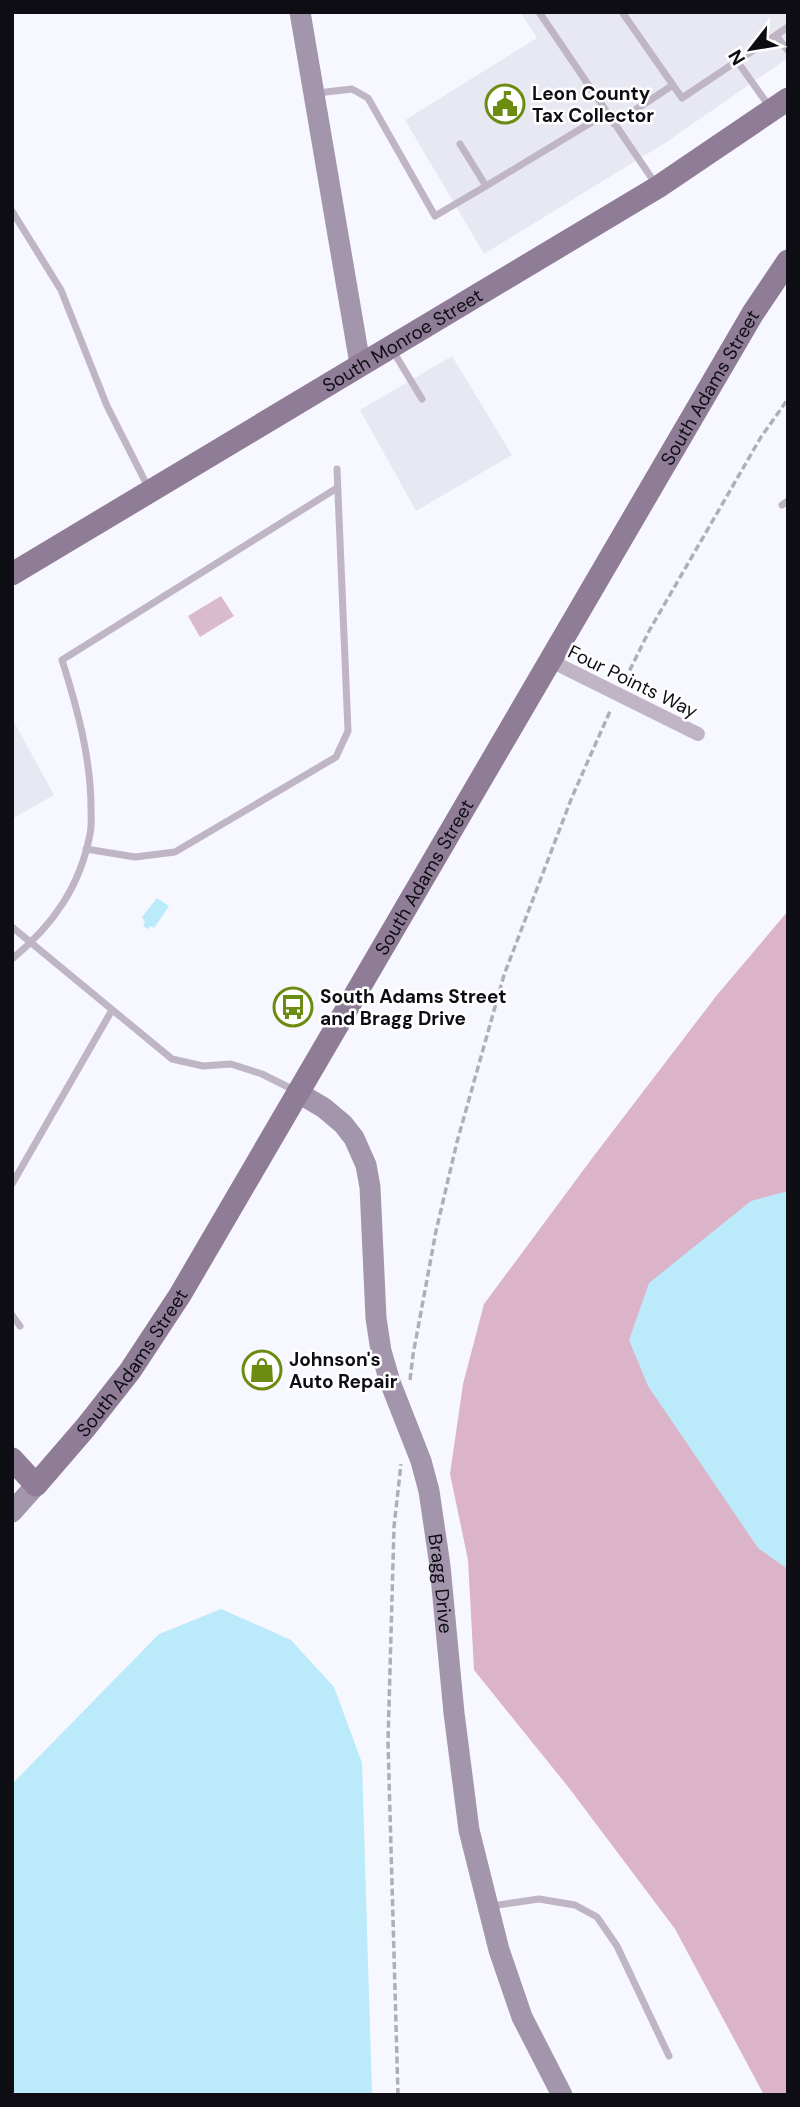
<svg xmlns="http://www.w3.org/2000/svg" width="800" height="2107" font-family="'DM Sans',sans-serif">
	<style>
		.built { fill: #e7e8f2 }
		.green { fill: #dabbcb }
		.forest { fill: #dcb4c9 }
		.water { fill: #bbeafa }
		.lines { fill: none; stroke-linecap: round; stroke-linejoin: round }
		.path { stroke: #afafb6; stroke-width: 3.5; stroke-dasharray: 7 3.5; stroke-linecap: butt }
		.lane { stroke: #bfb5c5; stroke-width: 7 }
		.street { stroke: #bfb5c5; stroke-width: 14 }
		.secondary { stroke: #a395ab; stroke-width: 21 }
		.primary { stroke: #8f7d98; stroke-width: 23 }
		.labels { text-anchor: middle; stroke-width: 5; stroke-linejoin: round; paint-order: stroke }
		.poi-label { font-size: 19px; font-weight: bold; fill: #0d0d13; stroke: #fff; text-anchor: start }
		.street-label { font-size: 19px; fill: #0d0d13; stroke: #fff }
	</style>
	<rect width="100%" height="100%" fill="#f7f8ff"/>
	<path class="built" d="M520 12H788V58L665 143 484 254 405 120 537 38Z
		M452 356 512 455 416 511 360 410Z
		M12 718 54 795 12 819Z"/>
	<path class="green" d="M221 596 234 616 200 637 188 616Z"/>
	<path class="forest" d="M788 911V2095H764L675 1929 569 1788 474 1670 468 1560 450 1474 463 1384 484 1304 593 1157 717 995Z"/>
	<path class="water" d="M157 898 169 906 154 928 151 926 148 929 143 926 145 922 142 917Z
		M788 1191V1567L786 1568 758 1548 648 1386 629 1340 649 1283 751 1201Z
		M221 1609 291 1640 334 1687 362 1763 372 2095H12V1784L159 1634Z"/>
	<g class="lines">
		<path class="path" d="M625 680 649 631 761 437 788 399
			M410 1380 413 1355 436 1231 457 1142 504 975 572 797 611 709
			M398 2095 388 1742 394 1527 401 1464"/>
		<path class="lane" d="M539 12 657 186
			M622 12 682 98 788 27
			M776 35 788 51
			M737 61 769 106
			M317 93 352 89 368 98 435 216 486 186
			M614 124 673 85
			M460 144 486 186 607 113
			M12 211 61 290 107 406 149 489
			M393 351 422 399
			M782 505 788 501
			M86 849 135 857 175 852 336 757 348 731 337 469
			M12 927 172 1059 203 1066 231 1064 262 1074 294 1090
			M12 959C53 925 80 887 90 834 92 826 91 816 91 808 91 758 77 707 62 660L337 488
			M12 1184 112 1010
			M12 1315 20 1326
			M491 1906 539 1899 575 1905 597 1917 617 1946 669 2056"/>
		<path class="street" d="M551 661 698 734"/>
		<g class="secondary">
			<path d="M300 12 360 364"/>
			<path id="s1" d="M297 1092 324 1108 343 1124 354 1138 366 1165 370 1187 376 1318 381 1351 390 1382 421 1461 429 1491 440 1566 454 1713 469 1830 499 1950 522 2017 562 2095"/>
			<path d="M12 1512 36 1485"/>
		</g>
		<g class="primary">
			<path id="s2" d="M12 574 658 187 788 99"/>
			<path id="s3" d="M12 1459 36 1485 86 1427 130 1371 180 1295 753 313 788 261"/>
		</g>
	</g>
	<defs>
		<symbol id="civic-ring" viewBox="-11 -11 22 22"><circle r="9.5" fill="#fff" stroke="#6b8c10" stroke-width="1.5"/><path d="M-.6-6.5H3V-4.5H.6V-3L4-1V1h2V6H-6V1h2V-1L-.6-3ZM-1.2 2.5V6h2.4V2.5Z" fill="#6b8c10"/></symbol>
		<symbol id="bus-ring" viewBox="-11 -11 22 22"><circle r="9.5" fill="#fff" stroke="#6b8c10" stroke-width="1.5"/><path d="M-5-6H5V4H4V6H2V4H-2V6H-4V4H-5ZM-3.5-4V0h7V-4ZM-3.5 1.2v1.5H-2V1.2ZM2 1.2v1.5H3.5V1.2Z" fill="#6b8c10"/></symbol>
		<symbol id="shop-ring" viewBox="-11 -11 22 22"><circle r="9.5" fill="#fff" stroke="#6b8c10" stroke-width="1.5"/><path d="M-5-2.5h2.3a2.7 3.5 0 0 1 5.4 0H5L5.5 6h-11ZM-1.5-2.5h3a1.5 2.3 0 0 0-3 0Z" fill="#6b8c10"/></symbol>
	</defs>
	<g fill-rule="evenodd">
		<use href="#civic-ring" x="483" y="82" width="44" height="44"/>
		<use href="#bus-ring" x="271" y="985" width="44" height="44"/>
		<use href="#shop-ring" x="240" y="1348" width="44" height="44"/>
	</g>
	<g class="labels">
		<g class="poi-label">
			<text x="532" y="100">Leon County<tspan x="532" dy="22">Tax Collector</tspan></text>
			<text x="320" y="1003">South Adams Street<tspan x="320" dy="22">and Bragg Drive</tspan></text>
			<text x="289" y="1366">Johnson's<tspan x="289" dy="22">Auto Repair</tspan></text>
		</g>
		<g class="street-label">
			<text dy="7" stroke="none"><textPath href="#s2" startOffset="455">South Monroe Street</textPath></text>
			<text dy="7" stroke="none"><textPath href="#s3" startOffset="1325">South Adams Street</textPath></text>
			<text transform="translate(633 681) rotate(26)" y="7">Four Points Way</text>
			<text dy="7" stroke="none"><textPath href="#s3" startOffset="758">South Adams Street</textPath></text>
			<text dy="7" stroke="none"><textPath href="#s3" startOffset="191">South Adams Street</textPath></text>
			<text dy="7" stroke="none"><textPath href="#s1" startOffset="532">Bragg Drive</textPath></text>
		</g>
	</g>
	<rect width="800" height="2107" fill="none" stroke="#0d0d13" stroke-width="28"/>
	<g transform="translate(751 49) rotate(239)" stroke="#ffffff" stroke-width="5" paint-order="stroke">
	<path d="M0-5L12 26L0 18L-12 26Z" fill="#0d0d13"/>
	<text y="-10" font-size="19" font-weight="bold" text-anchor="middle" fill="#0d0d13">N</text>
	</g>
</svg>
